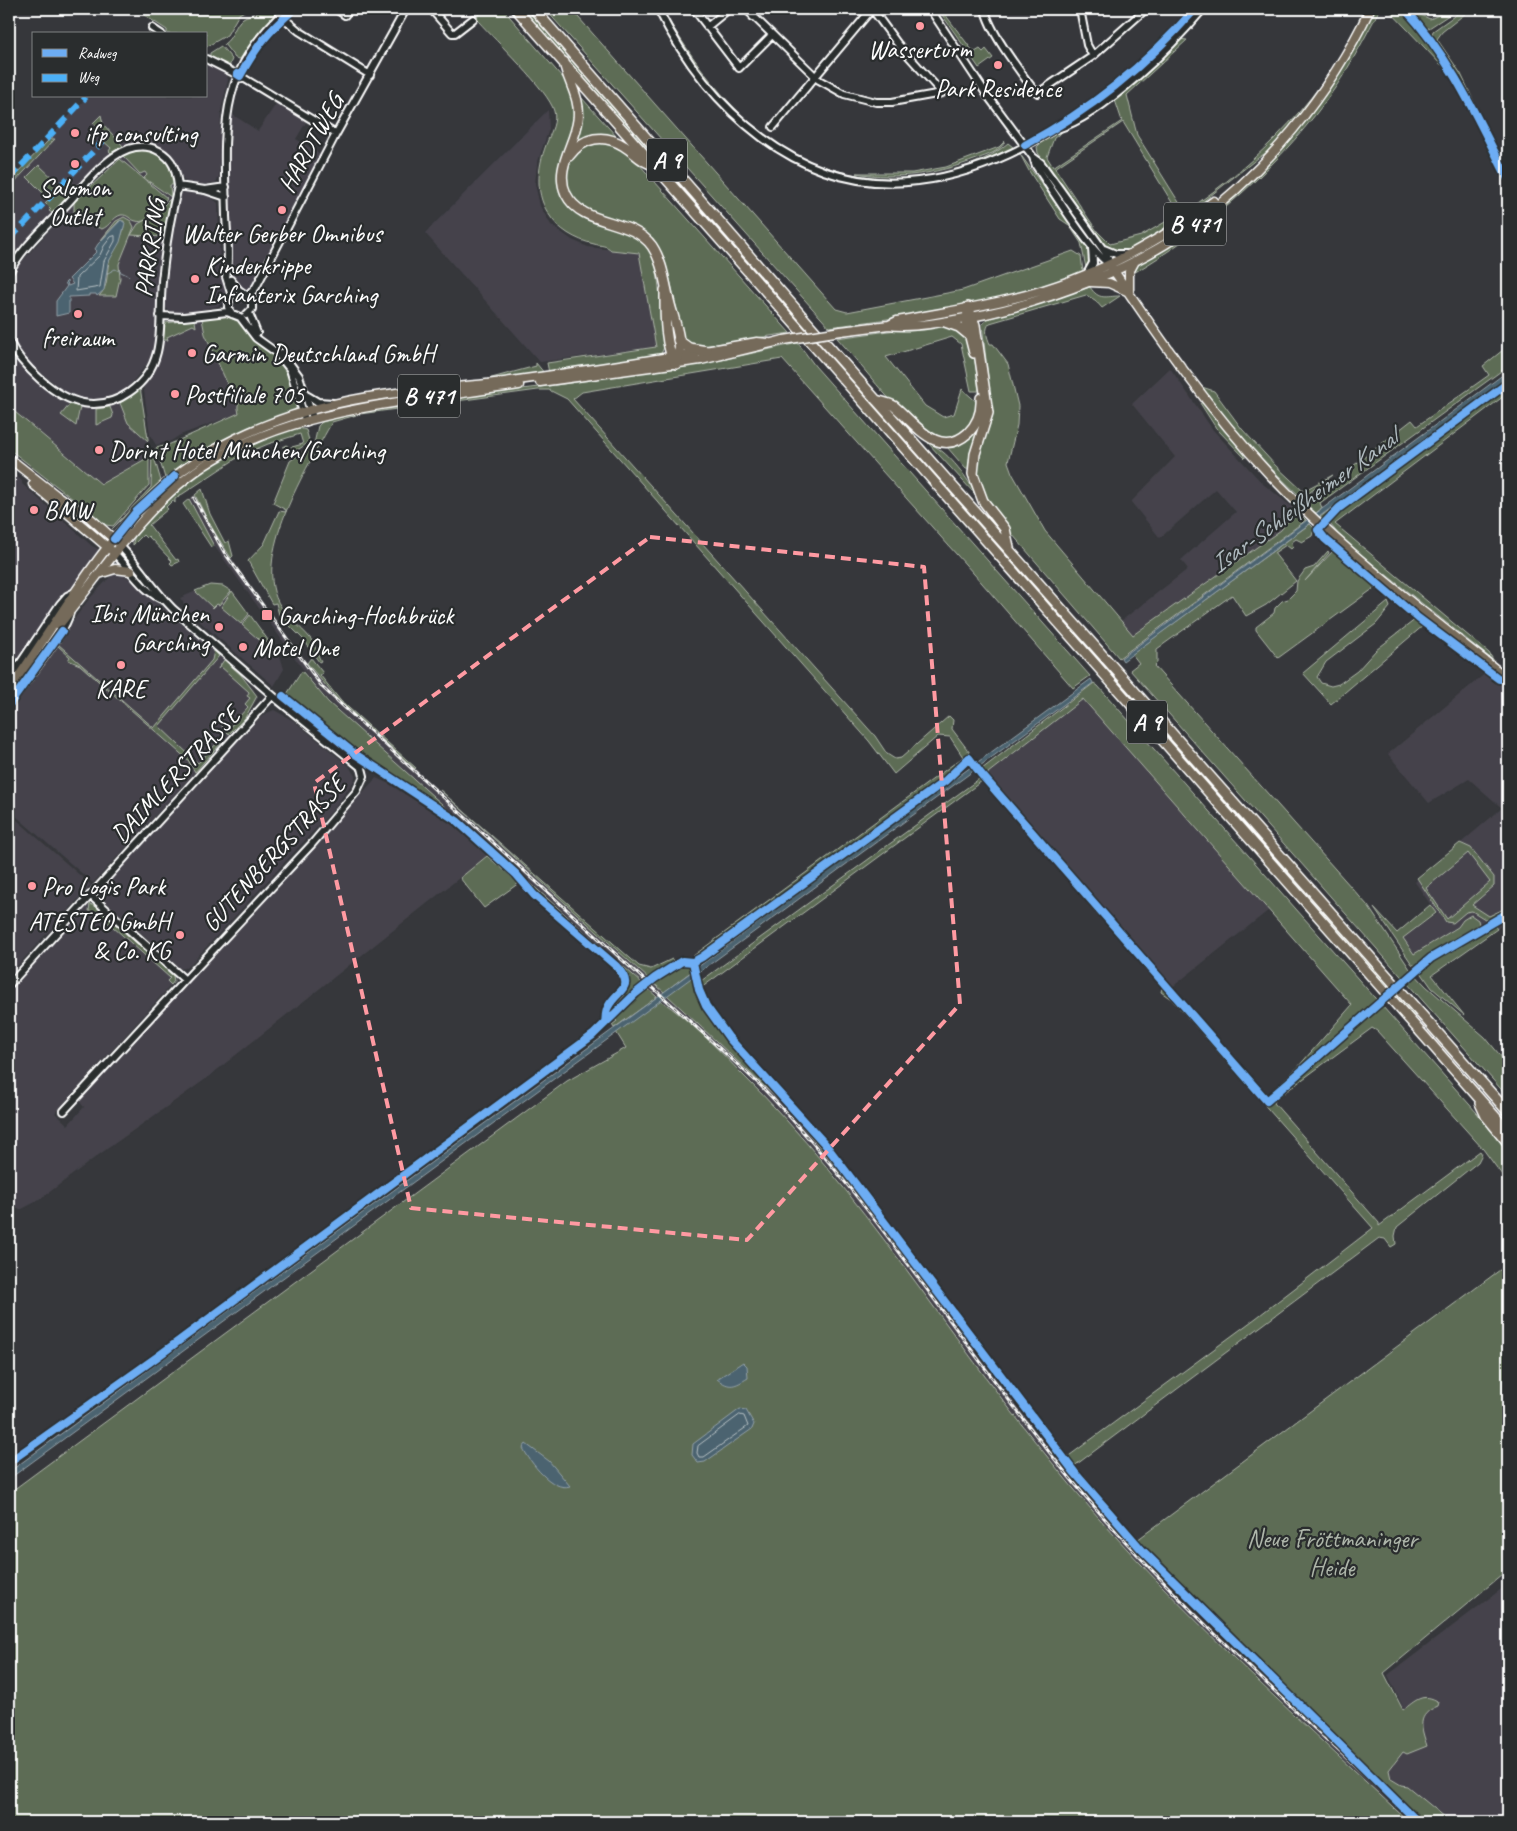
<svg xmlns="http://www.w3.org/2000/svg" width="1517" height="1831" font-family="Caveat,sans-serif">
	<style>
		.built { fill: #45434b }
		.green { fill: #5d6c54; stroke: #aeb6aa; fill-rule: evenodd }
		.water { fill: #4b636f; stroke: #93a1a9 }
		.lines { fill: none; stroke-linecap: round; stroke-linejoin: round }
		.shore { stroke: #b7c1c5; stroke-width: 1 }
		.stream { stroke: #93a1a9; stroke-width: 1 }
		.minor-casing { stroke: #fff; stroke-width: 10 }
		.major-casing { stroke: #fff; stroke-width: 11 }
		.highway-casing { stroke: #fff; stroke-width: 12 }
		.minor { stroke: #2a2d2e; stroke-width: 6 }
		.major { stroke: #746a5a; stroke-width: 8 }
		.highway { stroke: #746a5a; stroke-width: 9 }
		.rail-casing { stroke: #fff; stroke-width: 3 }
		.rail { stroke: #2a2d2e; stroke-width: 1; stroke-dasharray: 4; stroke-linecap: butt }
		.major-bridge-casing { stroke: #fff; stroke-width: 11; stroke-linecap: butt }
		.major-bridge { stroke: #746a5a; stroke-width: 8 }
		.quiet { stroke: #4cb0f7; stroke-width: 6; stroke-dasharray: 12 6; stroke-linecap: butt }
		.cycleway-casing { stroke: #2a2d2e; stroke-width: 11 }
		.cycleway { stroke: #6dadf4; stroke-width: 8 }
		.marked { fill: none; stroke: #ff9aa2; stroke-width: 4; stroke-dasharray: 10 6; stroke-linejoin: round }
		.poi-dot { fill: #ff9aa2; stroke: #2a2d2e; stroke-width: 2 }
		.labels { text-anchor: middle; stroke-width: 4.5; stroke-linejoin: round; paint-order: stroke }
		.shield { fill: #2a2d2e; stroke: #bfc0c0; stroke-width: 1 }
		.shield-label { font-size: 24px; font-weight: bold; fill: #fff }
		.poi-label { font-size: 25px; fill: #fff; stroke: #2a2d2e; text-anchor: start }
		.street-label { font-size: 25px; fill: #fff; stroke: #2a2d2e }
		.park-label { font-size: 25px; fill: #aeb6aa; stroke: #2a2d2e }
		.water-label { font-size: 26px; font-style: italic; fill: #aeb9be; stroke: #2a2d2e }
	</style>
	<rect width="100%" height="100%" fill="#36373b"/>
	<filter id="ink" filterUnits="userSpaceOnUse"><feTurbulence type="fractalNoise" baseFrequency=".02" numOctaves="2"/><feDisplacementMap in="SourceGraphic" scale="10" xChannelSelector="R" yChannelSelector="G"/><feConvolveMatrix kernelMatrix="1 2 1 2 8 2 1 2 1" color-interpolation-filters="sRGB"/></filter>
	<g filter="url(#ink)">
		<path class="built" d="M206 63 227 75 228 80 221 111 219 177 216 182 202 185 184 181 172 156 154 144 138 142 123 146 52 213 9 265V181L88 96H206Z
			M278 101 308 119 296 139 325 157 256 295 241 304 227 272V111L258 131Z
			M548 110 549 129 537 164 535 184 540 206 551 225 572 240 588 247 639 253 656 347 540 362 425 233Z
			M143 150 160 156 165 160 171 170 173 181 160 268 154 346 150 360 126 390 105 400 86 401 75 398 61 389 28 362 16 347 9 331V285L19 265 74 202 123 156Z
			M184 192 209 196 218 203 220 267 222 282 226 289 223 302 218 306 185 313 169 311 164 305 170 244 178 201 181 193Z
			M202 319 205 334 236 395 244 393 247 397 239 402 237 406 239 413 180 435 171 441 156 445 150 435 143 383 160 354 164 325 170 321Z
			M9 351 22 368 54 394 80 407 96 409 110 407 126 399 140 387 149 441 144 445 146 458 101 484 9 407Z
			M1170 368 1213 430 1263 484 1296 510 1281 530 1133 635 1121 621 1188 569 1181 560 1236 512 1216 489 1160 538 1131 502 1175 457 1132 404Z
			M9 470 22 481V484L92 546 113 556 9 690Z
			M195 495 243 577 296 650 337 699 721 1044 783 1104 850 1184 1055 1457 1139 1555 1210 1627 1416 1822H1409L1178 1604 1126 1549 1050 1461 1011 1411 835 1175 759 1090 729 1060 361 732 318 690 205 533 189 499Z
			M118 573 126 576 241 675 253 688 258 698 245 718 93 883 9 810V709L89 599 111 576Z
			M210 585 223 586 232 591 281 659 284 669 274 686 192 615 180 598Z
			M1500 668 1508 675V920L1497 929 1494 925 1476 928 1479 924 1463 920 1458 927 1414 954 1403 938 1437 914 1415 882 1502 808 1469 779 1429 803 1388 754 1487 672Z
			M1083 699 1269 910 1171 988 988 777V773Z
			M274 710 294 721 349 766 355 776 354 781 331 812 188 967 181 969 102 898 100 891 254 723 265 714Z
			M376 778 389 784 452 825 487 856 203 1081 97 1156 39 1200 22 1209H9V990L85 907 91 904 174 978 173 983 55 1113 68 1125 84 1107 79 1101Z
			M9 813 91 885 9 975Z
			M1508 1584V1822H1451L1427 1802 1375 1769 1409 1720 1388 1675Z"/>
		<path class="green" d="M135 9H248L239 14 227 35 206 47V34H167V30Z
			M270 9H281L256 36 240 59 235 58 224 44C234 37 234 25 243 18 251 13 262 13 270 9Z
			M480 9H503L569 85 576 108 569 144 565 197 626 231 641 240 650 250 657 270 665 345 661 354 549 373 547 363 656 347 639 253 611 250C606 245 601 246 594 244 576 240 558 230 548 213 534 191 538 164 548 140 551 132 557 121 554 111 549 91 495 40 479 22L477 18Z
			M522 9H526L811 331H807Z
			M545 9H571L836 309 847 312 963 290 1073 251 1081 256 1083 272C1002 302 915 316 829 327Z
			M660 9H662C709 88 767 163 864 176 887 179 909 180 932 175 958 170 988 161 1008 143L1013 147C986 160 957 174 927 178 860 189 786 163 738 116 707 85 682 47 660 9Z
			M938 9H941L972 50 975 52 980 49 983 52 986 49 993 58 979 68Z
			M1364 9H1367L1342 56 1281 143 1258 158 1186 215 1127 251 1118 253 1104 246 1038 153 1037 147 1045 138 1066 129 1054 138 1047 157 1053 167 1122 121 1114 97 1179 39 1187 40 1127 95 1137 135 1185 212C1261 160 1327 95 1364 9ZM1123 122 1179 214 1141 236 1110 244 1097 231 1055 168Z
			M1374 9H1380C1366 35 1352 63 1335 88 1285 161 1208 230 1132 274L1133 267 1198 224 1312 111 1338 75Z
			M1388 9H1402L1426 36 1461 89 1508 184 1460 90 1443 67Z
			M1408 9H1416L1421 15 1430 19 1451 9H1458L1429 28 1424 27Z
			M1464 9H1471L1442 32 1437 39 1461 74 1508 173 1471 98 1431 38 1433 31Z
			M221 46 232 59 229 67 210 57V53Z
			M581 97 617 137 605 135 573 147 582 107Z
			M101 115 103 124 123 146 112 154 109 151 111 148 102 140 107 135 93 123Z
			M50 139H55L9 188V181Z
			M604 140 629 153 790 333 696 347 683 341C678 318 670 267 659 249 652 239 642 229 630 224 602 214 559 211 568 168 571 149 587 145 604 140Z
			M1005 141C1000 152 987 155 977 159 937 174 898 180 856 173H912L946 167 999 147Z
			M143 150C161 153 175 166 173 185H170L171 197 144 178 147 175 145 172 140 174 123 156 130 152Z
			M1020 154 1088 248 1090 261 1086 268 1081 243 1069 225 1060 219 1029 171Z
			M120 159 167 198C160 206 148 225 136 221 130 220 128 214 121 215 113 217 110 226 102 229L82 222 74 212V202Z
			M39 165 60 185 48 198 27 177Z
			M65 182 71 188 74 185 76 188 52 213 49 211 51 209 45 203Z
			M170 199 164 237 131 235 138 224 153 216Z
			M124 217 131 221 134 227 119 264 120 278 116 296H99C109 286 106 275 109 262 112 248 125 239 124 221H119L101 240 116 221Z
			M1090 287C1099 301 1106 296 1120 296L1102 308 1095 300 1086 295 990 323C984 329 987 337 990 344H993L1008 364 1018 406 1017 425 1008 462 1012 473 1045 531 1133 635 1281 530 1296 510 1306 520 1119 658 999 519 988 503 977 473 978 458 992 413 982 324 988 319Z
			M225 315 243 324 258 344 279 360 289 378 296 408 293 411 165 478 156 448 168 445 239 413C236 403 239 402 246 397L244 393 232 394 205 334 202 319Z
			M192 320 195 321 196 327 193 325 167 337 168 340H163L165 323Z
			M918 327C930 327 946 324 957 329 976 338 976 374 979 391H971L961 344 952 337 886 357 925 406 943 417 954 414 962 389 979 404C977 416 973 421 966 430 959 439 943 441 934 437 901 420 863 366 837 338Z
			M815 340H819L992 535 989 537Z
			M798 343 815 366 1090 676 1073 688 982 583 782 359 582 392 573 399 875 736 887 754 895 759 901 758 949 716 953 720 952 729 982 769 1094 683 1098 686 1477 1113 1508 1152V1183L1483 1149 1377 1031 1372 1028 1276 1099 1274 1103 1379 1223V1226L1480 1151 1482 1154 1478 1162 1397 1227 1395 1236 1396 1244 1391 1247 1385 1239 1379 1238 1073 1467 1066 1458 1256 1318 1373 1228 1171 999 1161 992 1162 988 982 781 701 988V981L979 779 968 763 948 781 709 955 703 958 702 954 693 956 963 757 950 737 938 736 894 774 869 741 567 399 549 390H538L360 414 332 422C308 466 249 559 281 607 288 618 301 627 310 638 316 645 316 653 321 661L319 662 304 640 279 615 276 603 272 604 248 561 264 544 279 511 286 512V510L273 503 290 461 314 444 318 426 322 422 364 411 436 399 556 385 722 360ZM1083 699 1352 1005 1298 1067 1268 1094 1261 1091 988 777V773Z
			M1508 346V366L1320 503 1322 508 1316 513 1308 507 1312 498 1412 420 1417 426 1489 375 1483 366Z
			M536 363 545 374 473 383 536 366Z
			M1508 378V393L1335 524 1489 653 1494 661 1343 540 1330 524 1328 517 1324 521 1320 517Z
			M140 387 148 439V441L128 423 120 403Z
			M1202 387 1214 391 1242 429 1275 465 1303 491 1333 475 1302 498C1264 463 1234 429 1201 389Z
			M1200 403H1204L1245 453V458L1216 428Z
			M70 404 80 407 76 426 61 415Z
			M9 407 101 484 149 457V485L113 526 106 525 9 449Z
			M110 407 113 415 112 418 96 425V409Z
			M984 416 969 459 968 469H966L947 447Z
			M299 428 306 430 309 440C303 450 293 449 287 459L285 457 287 455 283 447 287 445 288 448 303 444 300 434 268 444 240 456 175 499V503L173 500 166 507 168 509 149 525 176 560 178 559 179 562 172 565 170 563 172 561 148 536 146 538 143 535 133 545C132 537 141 528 146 522 184 478 238 442 299 428Z
			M928 443C947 450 965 475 975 492L974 493Z
			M152 450 161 481 112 529 151 487Z
			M202 489 210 514 225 543 229 541 233 556 231 558 210 525 195 495Z
			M189 499 214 546 211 547 183 504Z
			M1310 524 1314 528 1312 536 1302 542 1296 539 1292 542 1293 547 1291 549 1286 545 1274 553 1296 581 1266 605 1246 616 1232 595 1157 649V663L1154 666 1368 906 1410 969 1426 986 1485 1037 1508 1065V1097L1130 670 1139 663 1132 654Z
			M1327 534 1428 619 1427 620 1400 602 1323 535Z
			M1334 550 1377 586 1278 658 1256 630V627L1274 613 1275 608 1282 601 1288 599 1296 591 1297 581 1305 570 1314 567 1328 551 1329 553 1305 581Z
			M210 585 223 586 231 591 219 605 217 604 213 608 195 591Z
			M232 591 249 614 241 624 221 607Z
			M1388 602 1390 607 1376 624 1326 662 1317 677 1321 683 1331 686 1339 684 1357 671 1376 650 1416 619 1424 625 1331 704 1303 673Z
			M250 615 268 640 265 645 242 625Z
			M58 644 154 728 212 660 214 651 219 656 159 726 198 763 222 738 224 740 195 772 188 760 80 665 68 660 70 657 57 645Z
			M1089 646 1416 1014 1413 1017 1087 648Z
			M311 658 323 673 320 675 340 700 416 768 415 769 337 699 307 663Z
			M224 660 241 675 257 696 245 718 229 734 221 725 227 730 248 707 245 704 250 698 247 696 249 692 220 666 218 669Z
			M302 671 328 702 453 814 407 784H402L358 754 285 697Z
			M440 790 639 966 651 969 672 959 673 963 650 980Z
			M1460 843 1471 848 1494 877V886L1472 905 1489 916 1508 907V910L1488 921 1472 911 1466 912 1453 923 1446 922 1417 878ZM1468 853 1490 882 1447 919 1426 888Z
			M487 856 519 883 484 908 460 878Z
			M520 874 642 983 614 1014 612 1010C625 994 634 990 622 968L528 885Z
			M90 904 95 906 173 976 174 981 171 985 167 981 170 978 103 918 89 911Z
			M1430 905 1436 913 1403 938 1414 954 1458 927 1463 920 1471 915 1478 920 1479 924 1416 966 1412 964 1374 908 1397 933Z
			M1494 925 1497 929 1432 975 1464 1015 1432 988 1420 971 1455 946Z
			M687 963 692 967V971L664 992 652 982Z
			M692 976C700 1027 792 1107 827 1149 849 1176 870 1205 892 1233L889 1236 824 1152 783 1104 667 995Z
			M646 987 657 997 614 1028 612 1025 617 1021 614 1019Z
			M660 1000C690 1020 718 1049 743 1075 861 1191 946 1333 1050 1460 1157 1593 1285 1706 1409 1822H9V1493L567 1081 626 1048 616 1032Z
			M1508 1264V1570L1384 1673 1403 1710C1416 1700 1423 1692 1439 1702L1438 1706C1416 1715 1421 1727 1427 1746L1407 1754 1403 1752 1389 1770 1391 1779 1401 1785 1407 1786 1451 1822H1421L1372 1773 1369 1776 1133 1543Z"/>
		<path class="water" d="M121 220 125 223 120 242 108 263 104 290 97 296 96 294H89V296L69 297V313L56 316V301L67 286 65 283 67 281 68 286 73 284 69 279 97 251 95 249 98 244Z
			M1508 371V378L1123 661 1121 658Z
			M1091 679 1093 683 9 1479V1472Z
			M743 1362 747 1366 748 1378C735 1386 730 1389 717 1379Z
			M740 1409 746 1410 754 1424 752 1429 705 1462 698 1463 692 1455 693 1444Z
			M526 1444 549 1461 570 1486C552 1492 530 1462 523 1448Z"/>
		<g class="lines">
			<path class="shore" d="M115 236V241L104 261 100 287 76 291 77 277 100 255 104 246 111 237Z
				M740 1415 744 1416 748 1426 704 1457H699L697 1453 698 1446Z"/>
			<path class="stream" d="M108 273 115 269 129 276"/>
			<defs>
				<path id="minor" d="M336 9 345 15 349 9
					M431 9 452 33H455L473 19
					M658 9C707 107 799 196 918 181 1022 169 1128 86 1195 9
					M694 9 739 68 772 35
					M746 9 819 80 844 94 876 102H892L942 93
					M930 9 985 92 1033 157 1041 163 1107 255 1110 265
					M985 9C989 31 1019 70 1033 89L1038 93 1093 56 1146 9
					M1080 9 1087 45 1093 56
					M280 15 299 31 370 75
					M753 17 761 9
					M707 27 729 9
					M152 28 161 34
					M206 59 240 76 336 134
					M773 127 872 9 897 43 942 93
					M1057 129C1103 116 1173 45 1203 9
					M1033 157 1036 166C1053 191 1088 249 1110 265
					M178 186 205 190 226 197
					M205 190 226 187
					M1104 249 1116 254H1128
					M9 273C21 248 46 227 65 206 87 183 122 131 159 151 174 159 176 171 178 186 171 214 166 244 163 272 159 298 163 327 157 352 149 385 116 409 83 403 55 398 21 365 9 341
					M1087 274 1093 263 1092 248
					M231 280 239 290 252 299V309L246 315
					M249 295 256 287 336 134 406 9
					M249 313 257 333
					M232 314 228 307 231 293 226 277C230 258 227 236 226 216 224 127 217 73 287 9
					M160 316 184 317 227 312 240 317 256 338 277 353 290 369 306 423
					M282 353 299 376 312 415
					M308 396 318 402 333 403
					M115 554C131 570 144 593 164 600
					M9 680 60 604 67 596 77 591
					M9 705C21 687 70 628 70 611
					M90 895 185 980 312 844 357 791 364 776 362 768 279 701 173 609C154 590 140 567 121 547
					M9 985 272 696
					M64 1111 185 980"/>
				<path id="major" d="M1110 265C1159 338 1209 410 1270 475 1341 550 1427 615 1508 679
					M1090 282 1109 283 1127 291
					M1129 292V272L1135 261
					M889 325C916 329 959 319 986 314 1053 299 1133 269 1188 229 1266 172 1329 95 1370 9
					M841 331 889 325 897 321C932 314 968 309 1002 301 1080 284 1151 248 1214 201
					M540 382 701 360 784 340
					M9 458 56 495 89 517 117 542
					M33 484 112 551
					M99 574 115 569 131 571
					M59 625C97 578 132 525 177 486 268 407 406 403 519 385
					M9 690C58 622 99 544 162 487 222 434 305 406 382 395 427 388 473 387 518 380 598 369 678 356 757 342L769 343"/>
				<path id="highway" d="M516 9 1508 1131
					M534 9 823 340 1508 1112
					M564 62C568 82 581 98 578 120 575 145 554 168 566 194 582 227 631 217 652 246 664 264 665 288 671 308 676 325 684 347 676 364 664 347 665 310 665 290
					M569 156C583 137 604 133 624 146 636 153 638 160 653 165
					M968 307 975 325 988 413 975 454 973 474 983 501 1005 529 1009 547
					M968 307 967 325 974 353
					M945 322 959 327 970 336
					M678 340 689 348 707 351
					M876 400C882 402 889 403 894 406 915 423 938 460 968 433 978 423 982 412 981 398
					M1480 1103 1486 1116 1508 1143"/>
			</defs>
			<use href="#minor" class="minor-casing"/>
			<use href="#major" class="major-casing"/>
			<use href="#highway" class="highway-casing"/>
			<use href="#minor" class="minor"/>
			<use href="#major" class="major"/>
			<use href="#highway" class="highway"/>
			<defs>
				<path id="rail" d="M194 498 224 552 323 688 760 1085C873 1202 959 1341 1061 1467 1166 1597 1294 1708 1415 1822"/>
			</defs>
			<use href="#rail" class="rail-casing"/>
			<use href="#rail" class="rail"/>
			<defs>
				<path id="major-bridge" d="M784 340 841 331"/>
			</defs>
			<use href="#major-bridge" class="major-bridge-casing"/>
			<use href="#major-bridge" class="major-bridge"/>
			<path class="quiet" d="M9 179 86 97
				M10 239 103 141"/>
			<defs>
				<path id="cycleway" d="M1405 9C1451 58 1478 120 1508 179
					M237 74 240 76C258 44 267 33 294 9
					M1025 145C1089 111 1147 64 1195 9
					M1508 383 1339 508 1318 530 1325 539 1418 618 1499 679H1508
					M114 539 136 512 175 476
					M283 696 355 754 457 821 516 874 534 895 616 966C637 989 617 989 608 1007 605 1012 606 1018 605 1023
					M9 705 62 631
					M693 962 699 990 706 1006 729 1038 825 1144 1075 1473 1141 1549 1418 1822
					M9 1462 157 1357 593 1035 636 993 655 978 682 961 693 962 702 957 945 781 969 758 981 774 1267 1101 1431 958 1508 913"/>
			</defs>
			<use href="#cycleway" class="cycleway-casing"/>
			<use href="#cycleway" class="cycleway"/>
		</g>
	</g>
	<path class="marked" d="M650 537 924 567 960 1004 747 1240 411 1208 314 783Z"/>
	<g class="poi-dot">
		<circle cx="920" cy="26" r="5"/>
		<circle cx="998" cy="65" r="5"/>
		<circle cx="75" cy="133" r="5"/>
		<circle cx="75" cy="164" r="5"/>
		<circle cx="282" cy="210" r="5"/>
		<circle cx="195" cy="279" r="5"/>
		<circle cx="78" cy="314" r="5"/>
		<circle cx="192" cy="353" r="5"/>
		<circle cx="175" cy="394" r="5"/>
		<circle cx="99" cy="450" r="5"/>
		<circle cx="34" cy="510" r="5"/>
		<rect x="261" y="609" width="12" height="12" rx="2.5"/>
		<circle cx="219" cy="627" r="5"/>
		<circle cx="243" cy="647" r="5"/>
		<circle cx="121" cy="665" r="5"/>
		<circle cx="32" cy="886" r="5"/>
		<circle cx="180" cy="935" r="5"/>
	</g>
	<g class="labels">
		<g class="shield">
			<rect x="647" y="138.5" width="40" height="43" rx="4"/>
			<rect x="1164" y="202.5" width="62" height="43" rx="4"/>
			<rect x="398" y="374.5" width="62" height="43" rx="4"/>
			<rect x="1127" y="700.5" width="40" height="43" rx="4"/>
		</g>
		<g class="shield-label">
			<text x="667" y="168">A 9</text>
			<text x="1195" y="232">B 471</text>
			<text x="429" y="404">B 471</text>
			<text x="1147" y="730">A 9</text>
		</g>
		<g class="poi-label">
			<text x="920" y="58" text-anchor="middle">Wasserturm</text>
			<text x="998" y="97" text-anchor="middle">Park Residence</text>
			<text x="85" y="142">ifp consulting</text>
			<text x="75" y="196" text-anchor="middle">Salomon<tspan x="75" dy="29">Outlet</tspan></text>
			<text x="282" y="242" text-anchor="middle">Walter Gerber Omnibus</text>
			<text x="205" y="274">Kinderkrippe<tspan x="205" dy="29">Infanterix Garching</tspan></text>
			<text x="78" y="346" text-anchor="middle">freiraum</text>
			<text x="202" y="362">Garmin Deutschland GmbH</text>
			<text x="185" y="403">Postfiliale 705</text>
			<text x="109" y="459">Dorint Hotel München/Garching</text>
			<text x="44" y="519">BMW</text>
			<text x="209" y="622" text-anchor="end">Ibis München<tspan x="209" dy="29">Garching</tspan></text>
			<text x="278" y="624">Garching-Hochbrück</text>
			<text x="253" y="656">Motel One</text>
			<text x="121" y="697" text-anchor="middle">KARE</text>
			<text x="42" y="895">Pro Logis Park</text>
			<text x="170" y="930" text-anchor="end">ATESTEO GmbH<tspan x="170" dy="29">&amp; Co. KG</tspan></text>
		</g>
		<g class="street-label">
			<text transform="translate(310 143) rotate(-61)" y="9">HARDTWEG</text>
			<text transform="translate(149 248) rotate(-82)" y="9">PARKRING</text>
			<text transform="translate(175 774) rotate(-47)" y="9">DAIMLERSTRASSE</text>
			<text transform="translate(273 853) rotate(-48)" y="9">GUTENBERGSTRASSE</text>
		</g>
		<g class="park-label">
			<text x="1332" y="1547">Neue Fröttmaninger<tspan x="1332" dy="29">Heide</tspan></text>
		</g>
		<g class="water-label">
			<text transform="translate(1303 501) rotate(-36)" y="9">Isar-Schleißheimer Kanal</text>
		</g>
	</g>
	<rect width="1517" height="1831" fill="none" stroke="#2a2d2e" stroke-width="30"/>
	<rect x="15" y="15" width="1487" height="1801" fill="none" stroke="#fff" stroke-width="2" filter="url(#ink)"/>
	<rect x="32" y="32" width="175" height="65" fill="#2a2d2e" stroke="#7f8182"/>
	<rect x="42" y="49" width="25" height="8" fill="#6dadf4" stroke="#7f8182"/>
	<text x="78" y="58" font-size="15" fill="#ffffff">Radweg</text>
	<rect x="42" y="74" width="25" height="8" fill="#4cb0f7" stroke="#7f8182"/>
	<text x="78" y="82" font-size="15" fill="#ffffff">Weg</text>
</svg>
